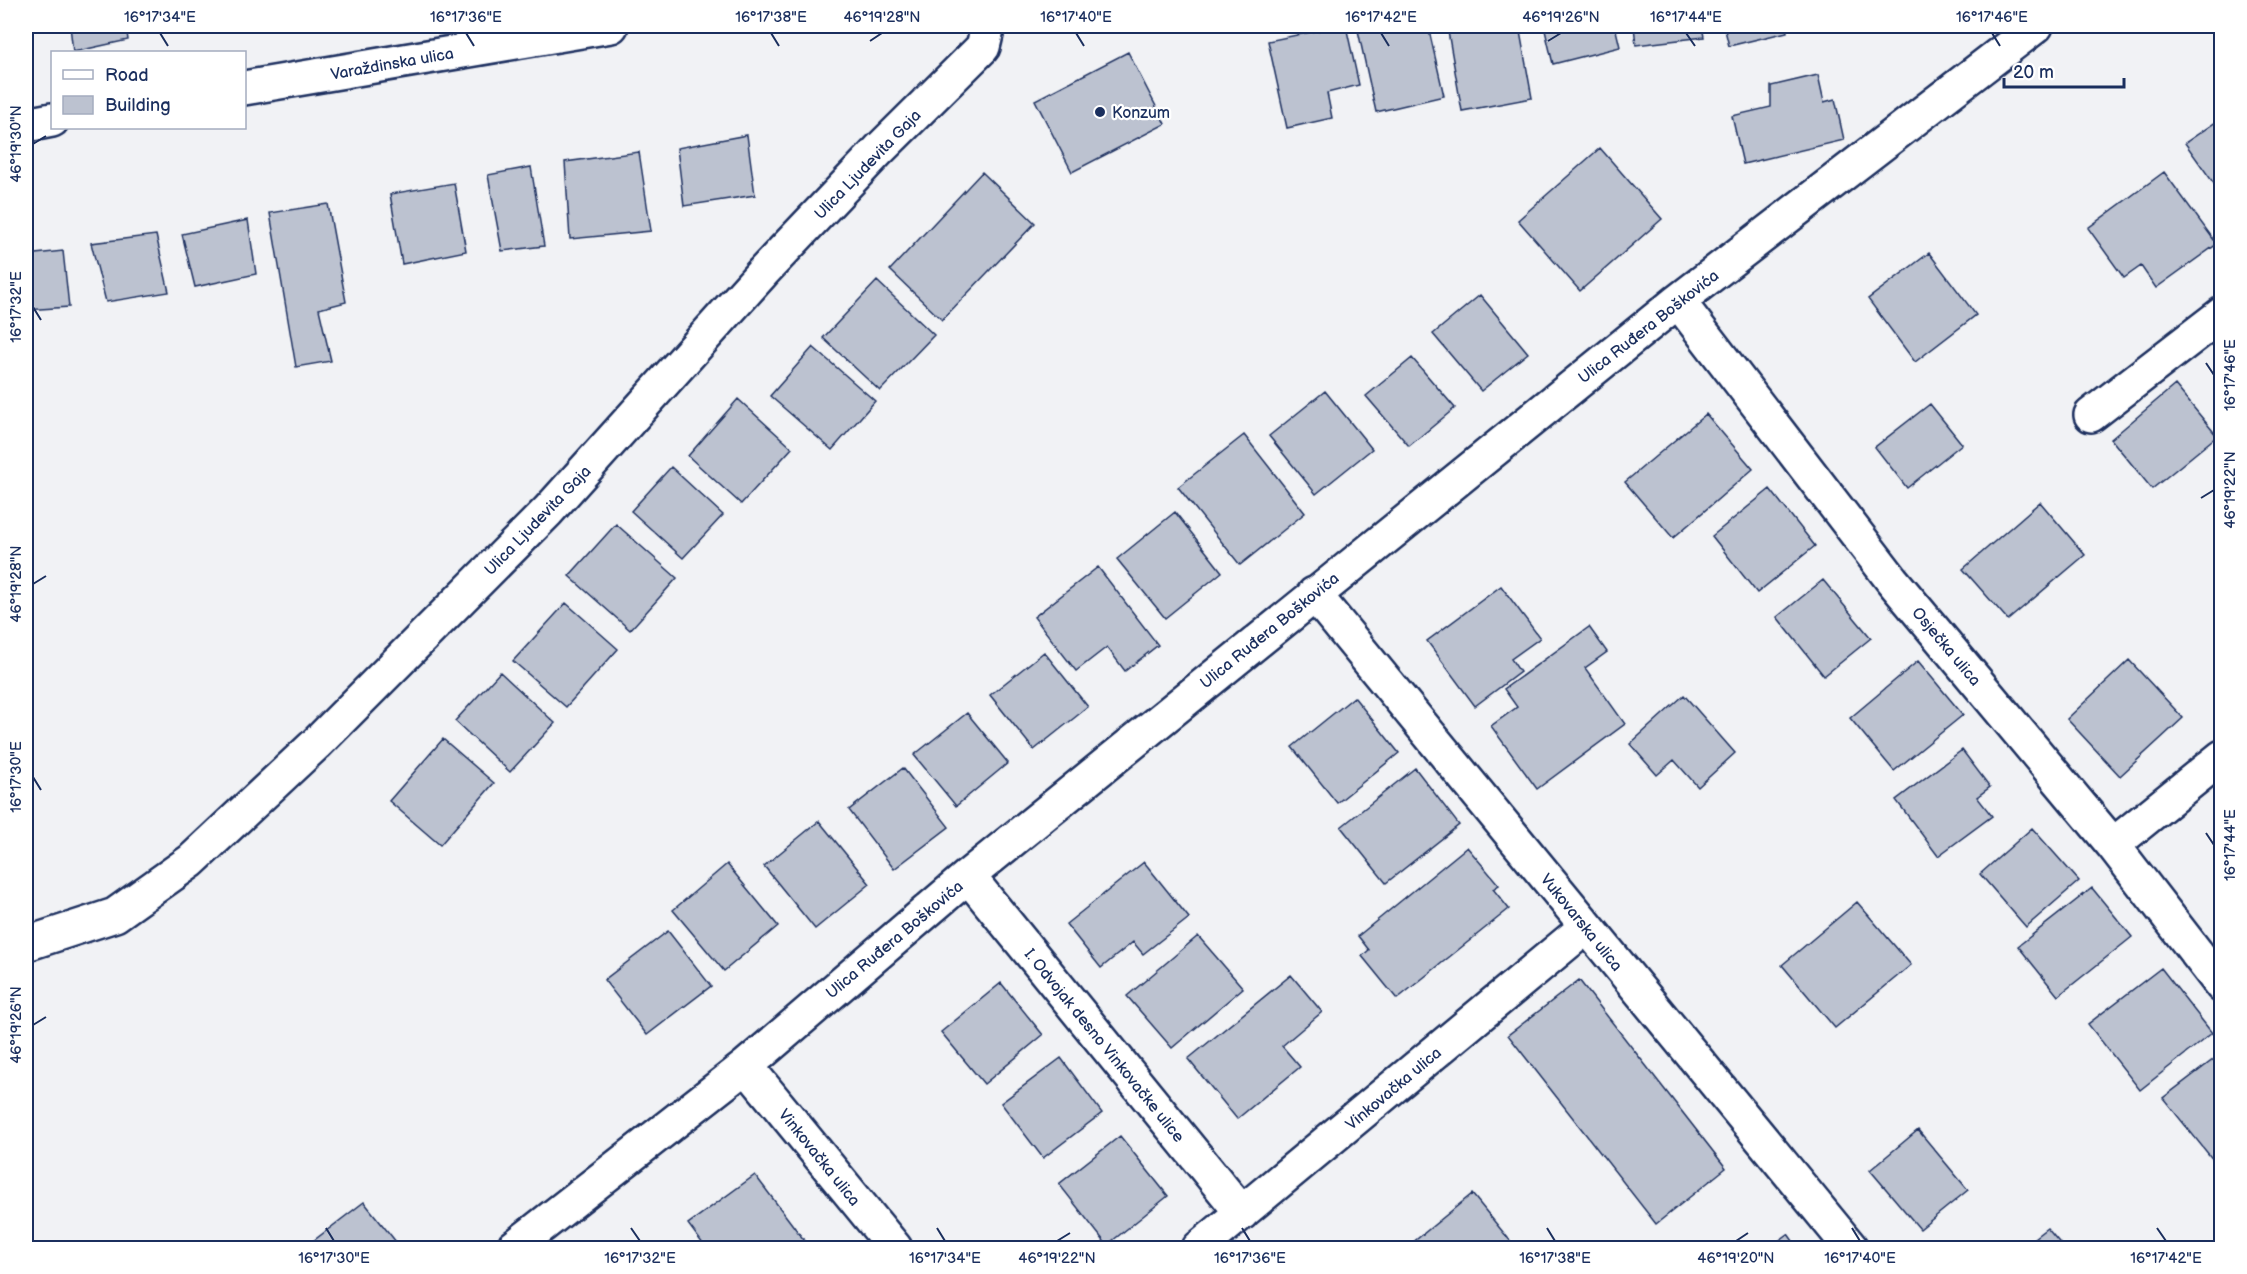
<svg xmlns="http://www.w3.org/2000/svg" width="2247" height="1274" font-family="'Balsamiq Sans',sans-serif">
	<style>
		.building { fill: #bcc2d0; stroke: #1b2f5e; stroke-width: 1.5 }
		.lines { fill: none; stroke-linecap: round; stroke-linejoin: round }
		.street-casing { stroke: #1b2f5e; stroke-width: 38 }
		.primary-casing { stroke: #1b2f5e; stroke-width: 38 }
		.street { stroke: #fff; stroke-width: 33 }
		.primary { stroke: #fff; stroke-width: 33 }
		.ticks { fill: none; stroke: #1b2f5e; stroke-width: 2 }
		.poi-dot { fill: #1b2f5e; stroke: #fff; stroke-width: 2 }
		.labels { text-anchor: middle; stroke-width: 4.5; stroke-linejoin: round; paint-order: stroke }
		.street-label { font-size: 16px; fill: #1b2f5e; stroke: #fff }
		.poi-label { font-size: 16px; fill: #1b2f5e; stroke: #fff; text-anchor: start }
		.neatline { fill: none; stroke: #1b2f5e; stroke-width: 2 }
		.ticks-label { font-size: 15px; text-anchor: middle; fill: #1b2f5e }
	</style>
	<rect width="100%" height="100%" fill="#f1f2f5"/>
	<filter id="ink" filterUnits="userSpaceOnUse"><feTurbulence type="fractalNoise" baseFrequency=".0167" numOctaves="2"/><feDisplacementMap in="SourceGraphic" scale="12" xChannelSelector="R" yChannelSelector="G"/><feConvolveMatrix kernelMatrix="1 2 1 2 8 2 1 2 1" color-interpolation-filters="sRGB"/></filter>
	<g filter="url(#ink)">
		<path class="building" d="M70 26H126L128 40 73 52Z
			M146 26H200L147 33Z
			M1340 26H1346L1359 85 1327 93 1332 118 1287 128 1268 41Z
			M1357 26H1428L1444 96 1376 112Z
			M1447 26H1519L1532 98 1462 111Z
			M1544 26H1615L1620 47 1553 64Z
			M1634 26H1702L1704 37 1636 45Z
			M1724 26H1786L1787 32 1729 46Z
			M1128 52 1165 124 1072 172 1035 100Z
			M1818 75 1824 102 1835 99 1844 140 1743 164 1732 116 1771 107V86Z
			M2222 118V195L2185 143Z
			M747 135 755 195 684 206 677 148Z
			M1600 148 1662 219 1580 291 1518 220Z
			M639 152 651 231 570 239 565 162Z
			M531 167 544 246 502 251 488 175Z
			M982 172 1035 223 942 320 890 270Z
			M2164 172 2217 244 2156 288 2141 266 2124 278 2088 228Z
			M454 183 466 251 402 264 390 194Z
			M328 204 346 302 319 309 331 361 296 367 270 213Z
			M248 220 256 274 195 287 182 234Z
			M156 235 169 292 106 302 91 243Z
			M63 251 69 307 26 310V255Z
			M1929 253 1976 315 1915 362 1868 299Z
			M877 281 934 335 880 391 823 338Z
			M1480 295 1528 353 1481 391 1433 334Z
			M813 347 875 401 832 450 770 396Z
			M1412 358 1455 408 1409 446 1366 396Z
			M2175 385 2217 436 2152 489 2111 439Z
			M1325 391 1372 449 1316 494 1269 436Z
			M738 399 792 448 741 504 688 456Z
			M1930 404 1962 444 1907 488 1875 447Z
			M1706 414 1753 469 1673 538 1625 482Z
			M1244 435 1305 513 1240 565 1178 487Z
			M671 467 723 515 683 558 631 511Z
			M1770 489 1815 546 1757 593 1712 536Z
			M2040 502 2085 555 2008 620 1963 569Z
			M1175 512 1222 572 1165 618 1117 559Z
			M616 524 677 578 630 630 569 576Z
			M1098 567 1158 645 1125 671 1107 647 1076 671 1034 617Z
			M1823 580 1871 638 1824 676 1777 617Z
			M1501 586 1540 638 1511 659 1520 672 1475 706 1427 641Z
			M566 603 618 649 566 707 513 661Z
			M1589 627 1607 652 1585 668 1625 724 1537 789 1491 726 1517 707 1504 689Z
			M1044 652 1088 707 1034 750 990 695Z
			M2129 660 2183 718 2120 776 2067 719Z
			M1918 661 1963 715 1894 771 1850 718Z
			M500 672 555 723 510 772 455 721Z
			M1684 695 1735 753 1698 787 1674 760 1657 775 1630 744Z
			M1354 697 1399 753 1337 803 1292 747Z
			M967 713 1008 763 956 806 914 755Z
			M443 739 494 783 440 845 389 801Z
			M1962 750 1990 787 1977 797 1992 816 1938 856 1896 800Z
			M903 768 949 827 894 869 849 810Z
			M1415 768 1459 825 1386 883 1341 827Z
			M819 821 870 884 815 929 764 866Z
			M2032 828 2079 881 2026 927 1980 874Z
			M1467 847 1499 885 1493 889 1509 909 1397 999 1362 956 1369 950 1358 936Z
			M1144 862 1189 918 1143 954 1133 942 1101 968 1066 924Z
			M727 864 778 926 724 971 673 910Z
			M2092 888 2132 937 2058 996 2018 946Z
			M1857 902 1911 965 1835 1028 1782 965Z
			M668 931 711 986 647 1035 604 980Z
			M1198 936 1243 988 1172 1048 1127 996Z
			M2161 968 2212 1033 2140 1090 2088 1024Z
			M1291 975 1322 1012 1282 1046 1300 1067 1237 1119 1188 1059Z
			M1579 980 1726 1168 1656 1224 1508 1035Z
			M1001 983 1043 1035 984 1084 941 1032Z
			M2222 1053V1171L2163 1098Z
			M1061 1058 1102 1113 1043 1158 1001 1103Z
			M1918 1130 1968 1190 1920 1229 1870 1170Z
			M1120 1136 1168 1196 1107 1245 1059 1184Z
			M755 1175 810 1248H706L688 1224Z
			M1472 1194 1516 1248H1406Z
			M364 1202 401 1248H304Z
			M2047 1228 2064 1248H2021Z
			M1788 1234 1798 1248H1769Z"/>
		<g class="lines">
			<defs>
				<path id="street" d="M1678 301 1892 580 2113 845 2222 986
					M2091 415 2222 314
					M1314 594 1851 1248
					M2113 845 2222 757
					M968 876 1242 1213
					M26 944 115 915 191 861 316 744 548 511 763 272 879 150 983 47 988 26
					M746 1066 895 1248
					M513 1248 746 1066 968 876 1678 301 2036 26
					M1199 1248 1586 927"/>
				<path id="primary" d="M244 88 611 26
					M26 125 52 120"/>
			</defs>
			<use href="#street" class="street-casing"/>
			<use href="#primary" class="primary-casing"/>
			<use href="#street" class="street"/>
			<use href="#primary" class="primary"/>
		</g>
	</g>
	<path class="ticks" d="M160 33 168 46M466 33 474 46M771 33 779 46M1076 33 1084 46M1381 33 1389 46M1686 33 1695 46M1992 33 2000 46M870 41 882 33M1548 41 1561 33M33 144 46 136M33 307 41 320M2206 363 2214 375M2201 498 2214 490M33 584 46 576M33 777 41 790M2206 833 2214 845M33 1025 46 1017M326 1228 334 1241M631 1228 640 1241M937 1228 945 1241M1242 1228 1250 1241M1547 1228 1555 1241M1852 1228 1860 1241M2157 1228 2166 1241M1057 1241 1070 1233M1736 1241 1748 1233"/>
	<circle class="poi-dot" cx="1100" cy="112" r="6"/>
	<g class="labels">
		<g class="street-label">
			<text transform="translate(392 63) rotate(-10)" y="6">Varaždinska ulica</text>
			<text transform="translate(867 164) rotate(-46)" y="6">Ulica Ljudevita Gaja</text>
			<text transform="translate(1648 326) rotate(-38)" y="6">Ulica Ruđera Boškovića</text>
			<text transform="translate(537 520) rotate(-46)" y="6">Ulica Ljudevita Gaja</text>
			<text transform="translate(1269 630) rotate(-39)" y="6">Ulica Ruđera Boškovića</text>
			<text transform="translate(1947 646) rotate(50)" y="6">Osječka ulica</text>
			<text transform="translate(1582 922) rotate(51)" y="6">Vukovarska ulica</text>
			<text transform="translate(894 939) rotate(-40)" y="6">Ulica Ruđera Boškovića</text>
			<text transform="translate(1105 1045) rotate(51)" y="6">I. Odvojak desno Vinkovačke ulice</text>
			<text transform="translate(1393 1088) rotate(-40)" y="6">Vinkovačka ulica</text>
			<text transform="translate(820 1157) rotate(51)" y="6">Vinkovačka ulica</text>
		</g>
		<g class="poi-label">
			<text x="1112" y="118">Konzum</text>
		</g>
	</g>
	<rect width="2247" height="1274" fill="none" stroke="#fff" stroke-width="66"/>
	<rect x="51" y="51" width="195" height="78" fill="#ffffff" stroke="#a4acbf" stroke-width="1.5"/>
	<rect x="63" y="70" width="30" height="9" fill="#ffffff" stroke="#a4acbf" stroke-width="1.5"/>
	<text x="105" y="81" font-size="18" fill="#1b2f5e">Road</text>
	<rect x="63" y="96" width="30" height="18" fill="#bcc2d0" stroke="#a4acbf" stroke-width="1.5"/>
	<text x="105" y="111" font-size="18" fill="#1b2f5e">Building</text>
	<path d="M2004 78v9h120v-9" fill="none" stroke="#1b2f5e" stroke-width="3"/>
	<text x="2013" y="78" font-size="18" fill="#1b2f5e" stroke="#ffffff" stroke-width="4.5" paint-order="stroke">20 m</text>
	<rect x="33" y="33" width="2181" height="1208" class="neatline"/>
	<g class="ticks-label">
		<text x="160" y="22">16°17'34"E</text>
		<text x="466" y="22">16°17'36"E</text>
		<text x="771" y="22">16°17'38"E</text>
		<text x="882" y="22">46°19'28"N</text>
		<text x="1076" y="22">16°17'40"E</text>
		<text x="1381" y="22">16°17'42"E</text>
		<text x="1561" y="22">46°19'26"N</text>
		<text x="1686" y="22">16°17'44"E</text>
		<text x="1992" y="22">16°17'46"E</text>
		<text transform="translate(16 144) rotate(-90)" y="5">46°19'30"N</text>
		<text transform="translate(16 307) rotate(-90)" y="5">16°17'32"E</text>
		<text transform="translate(2230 375) rotate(-90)" y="5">16°17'46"E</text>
		<text transform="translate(2230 490) rotate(-90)" y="5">46°19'22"N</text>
		<text transform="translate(16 584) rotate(-90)" y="5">46°19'28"N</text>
		<text transform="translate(16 777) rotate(-90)" y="5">16°17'30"E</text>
		<text transform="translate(2230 845) rotate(-90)" y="5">16°17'44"E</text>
		<text transform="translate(16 1025) rotate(-90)" y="5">46°19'26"N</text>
		<text x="334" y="1263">16°17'30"E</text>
		<text x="640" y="1263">16°17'32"E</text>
		<text x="945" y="1263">16°17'34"E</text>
		<text x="1057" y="1263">46°19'22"N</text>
		<text x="1250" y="1263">16°17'36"E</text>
		<text x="1555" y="1263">16°17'38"E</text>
		<text x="1736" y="1263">46°19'20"N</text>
		<text x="1860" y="1263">16°17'40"E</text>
		<text x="2166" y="1263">16°17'42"E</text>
	</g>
</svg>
